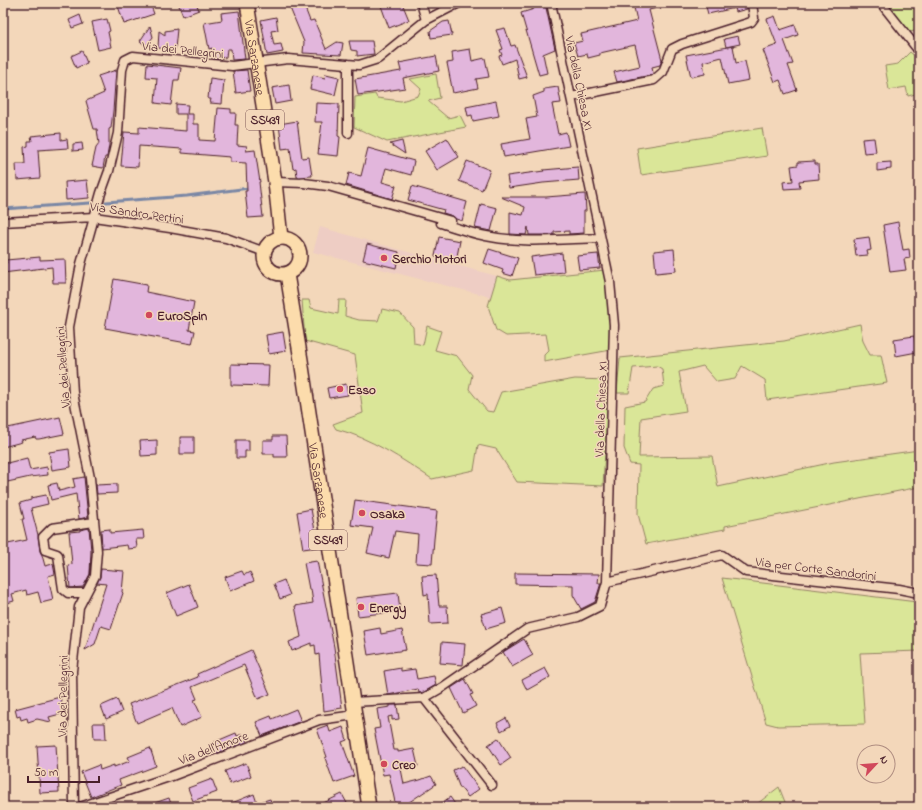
<svg xmlns="http://www.w3.org/2000/svg" width="922" height="810" font-family="'Indie Flower',sans-serif">
	<style>
		.built { fill: #eecdc4 }
		.green { fill: #dae698; stroke: #928262 }
		.lines { fill: none; stroke-linecap: round; stroke-linejoin: round }
		.stream { stroke: #7a87a5; stroke-width: 3 }
		.building { fill: #e2b6dc; stroke: #4a1f2b }
		.street-casing { stroke: #4a1f2b; stroke-width: 11 }
		.primary-casing { stroke: #4a1f2b; stroke-width: 16 }
		.street { stroke: #f3d7ba; stroke-width: 8 }
		.primary { stroke: #fcdcac; stroke-width: 13 }
		.poi-dot { fill: #d1495b; stroke: #f3d7ba; stroke-width: 1.5 }
		.labels { text-anchor: middle; stroke-width: 3; stroke-linejoin: round; paint-order: stroke }
		.shield { fill: #f3d7ba; stroke: #7d5656; stroke-width: 1 }
		.shield-label { font-size: 12px; font-weight: bold; fill: #4a1f2b }
		.street-label { font-size: 13px; fill: #4a1f2b; stroke: #f3d7ba }
		.poi-label { font-size: 13px; font-weight: bold; fill: #4a1f2b; stroke: #f3d7ba; text-anchor: start }
	</style>
	<rect width="100%" height="100%" fill="#f3d7ba"/>
	<filter id="ink" filterUnits="userSpaceOnUse"><feTurbulence type="fractalNoise" baseFrequency=".025" numOctaves="2"/><feDisplacementMap in="SourceGraphic" scale="8" xChannelSelector="R" yChannelSelector="G"/><feConvolveMatrix kernelMatrix="1 2 1 2 8 2 1 2 1" color-interpolation-filters="sRGB"/></filter>
	<g filter="url(#ink)">
		<path class="built" d="M320 227 422 256 497 276 491 297 313 252Z"/>
		<path class="green" d="M887 3H919V30L910 32Z
			M910 52 919 60V93L908 96 906 87 889 90 885 66 898 64Z
			M436 74 440 98 428 101 448 118 460 115 466 127 387 142 354 127 355 97 375 94 377 98 401 101 418 96 421 89 410 79Z
			M762 128 767 156 641 175 637 148Z
			M605 270 612 324 611 350 544 362V355L549 350 546 334 506 336 496 330 488 306 497 276 510 280Z
			M302 300H309L311 308 338 314 339 300H346L345 316 359 320 378 321 382 309 400 313 413 327 414 343 423 345 427 326 441 331 435 350 457 356 472 375 469 389 487 411 493 412 501 392 575 379 609 380 603 486 517 482 496 449 478 445 474 470 432 479C402 459 371 438 336 429L333 424 363 413 355 355 305 341Z
			M860 324 863 341 870 355H881L887 383 767 400 765 380 742 366 735 379 717 382 703 366 679 372 686 411 641 418 639 457 712 456 718 487 834 462 919 450V487L725 526V529L646 544 638 514 639 465 630 464 624 448 625 406 645 402 653 389 664 386 662 369 657 366 633 368 629 393H617L620 358 784 341Z
			M722 578 917 602 919 603V651L860 653 865 724 778 726 766 723Z
			M779 787 787 807H753Z"/>
		<g class="lines">
			<path class="stream" d="M106 202 187 196 249 188
				M3 209 90 203"/>
		</g>
		<path class="building" d="M128 3H150L154 14 124 24 118 6Z
			M178 3H196L199 10 183 16Z
			M303 3 310 21 314 20 326 49 337 42 343 43 341 55 303 53 304 42 290 8Z
			M380 3H402L409 20 389 28Z
			M532 3H545L555 49 543 54 547 73 539 75 521 13 534 9Z
			M633 3H665V6L649 10 662 60 660 65 652 67 653 73 651 75 617 82 614 72 640 66 635 45 600 53V55L588 58 587 54 578 56 574 43 583 41 581 34 637 21Z
			M705 3H747V9L736 12 735 8 708 14Z
			M239 11 245 59 232 60 231 49H227L226 57 214 59 212 48 209 49 204 23 222 20 221 13Z
			M80 15 83 24 72 28 69 20Z
			M775 16 780 30 795 25 798 35 784 40 793 64 788 65 797 90 785 94 780 80 775 82 763 50 777 45 767 19Z
			M276 17 278 30 271 31 274 45 281 44 283 52 267 55 261 20Z
			M107 19 110 31 108 32 111 47 98 50 92 22Z
			M449 21 452 35 431 38 430 31 443 22Z
			M150 26 153 37 146 46 140 41Z
			M505 28 511 46 515 45 527 77 519 79 515 59 502 64 499 56 502 55 500 50 503 49 496 30Z
			M177 29 175 49 158 48 159 31 165 35V31Z
			M738 36 740 44 726 47 724 39Z
			M349 41H372L374 54 357 56V51L351 50Z
			M733 46 736 63 745 61 749 80 728 84 722 57 703 62 705 74 691 77 686 55Z
			M470 49 472 61 485 58 489 77 476 79 478 88 453 93 447 63 453 62 452 52Z
			M82 51 87 63 76 68 71 56Z
			M436 56 439 71 403 78 405 88 358 95 355 79 401 71 399 63Z
			M147 64 181 68 179 80H174L171 105 155 103 157 78 146 77Z
			M116 70 113 111 111 128 109 129V145L107 157H105L103 168 92 166 96 148 99 144 97 129H94L86 101 104 93 98 76Z
			M247 70 250 91 236 93 233 71Z
			M326 74 339 77 335 95 310 89 313 75 325 78Z
			M210 78 224 80 222 104 210 103 211 99H208Z
			M289 85 291 101 275 104 272 88Z
			M558 87 561 103 552 104 558 134 566 132 569 146 504 157 501 144 530 139 526 119 537 117 533 96 544 92V89Z
			M496 101 499 116 473 121 472 115 468 116 466 107Z
			M316 103 339 104 338 136 340 137 338 156 318 154 322 122H315Z
			M176 104 188 105 187 114H193V124H199V140L215 141 218 108 231 109V113H236L235 125H238L237 145 247 146 246 151 255 150 260 182H259L263 217 248 218 245 191H247L246 163 230 162V157L182 153V149L139 146 138 167 121 166 124 132 139 133V127L186 131V114H176Z
			M297 121 302 158 309 157 312 176 297 177 296 168 293 169 290 148 282 149 279 124Z
			M61 133V140L67 139 68 148 38 150 40 178 17 180 16 164H25L24 147 28 146V141H32L31 136Z
			M447 138 459 157 437 170 425 151Z
			M874 138 876 152 864 153 862 139Z
			M402 141 405 154 390 144Z
			M82 143 83 150 73 151V144Z
			M368 148 414 161 411 175 386 168 382 182 396 186 392 199 346 185 349 173 361 176Z
			M467 161 490 170 482 190 459 181Z
			M815 161V164H818L819 179 799 181 800 188 784 189 783 182 793 181 791 166 798 165V162Z
			M891 162V169L877 171V163Z
			M578 167 579 180 543 183 509 188 507 176 544 171 543 170Z
			M87 180 89 198 66 200 65 182Z
			M412 186 467 202 462 221 456 219 453 216 443 213 444 210 408 200Z
			M585 194 586 211H584V233L569 234V231L554 232V235H529L528 227 526 235 510 234V212L523 215 525 207 501 197H546Z
			M481 204 497 208 491 231 475 228Z
			M898 222 903 250 909 249 910 258 904 259 906 270 890 272 883 225Z
			M439 237 460 241 456 261 435 256Z
			M869 237 871 250 867 251 868 255 856 256 854 239Z
			M367 244 399 252 396 268 363 260Z
			M489 249 518 258 512 276 502 273 503 270 484 263Z
			M674 249 676 271 656 273 654 251Z
			M562 253 564 272 534 275 531 257Z
			M598 254 600 268 579 270 577 256Z
			M40 257V260L65 259 66 283H53L52 267 3 273V263H7L6 260Z
			M114 279 147 285 146 292 194 302 189 330 195 331 192 344 105 328Z
			M283 332 286 351 269 354 266 335Z
			M914 336 917 352 896 356 894 339Z
			M231 364 269 365 268 386 231 385Z
			M346 384 348 395 329 398 327 388Z
			M60 417 64 434 39 439H36L35 437 21 440 22 442 3 447V429Z
			M273 436H286L287 457H274V454H263V440H273Z
			M180 437H194V454H180Z
			M157 440V455L141 456 140 441Z
			M236 440H249V451H245V458H236Z
			M69 449 71 467 52 470 49 452Z
			M27 458 30 470 47 467 48 475 30 477 3 483V464Z
			M84 477 88 517 79 519 76 494 51 500 48 485 57 483 59 491 75 487 73 479Z
			M117 484V493L97 494 96 485Z
			M46 495 48 504 31 508 38 535 40 551 42 555 45 566 53 564 55 574 48 576 53 600 41 603 38 592 27 595 26 590 12 594 14 601 3 604V545L27 540 22 519H24L20 503 31 500V498Z
			M355 500 437 511 434 539 432 564 416 563 418 534 395 531 389 558 367 553 373 528 351 525Z
			M311 509 318 547 303 549 297 512Z
			M89 528 91 551 90 574 83 587 70 588 68 565 72 564 69 532 80 531V530Z
			M110 529V533L143 530 144 539H136L137 548 128 549 127 545 102 548 101 530Z
			M317 561 334 647 342 708 324 711 319 654 316 655 315 645 311 646V643L292 651 289 642 301 637 295 606 313 603 311 589H309L304 563Z
			M101 569 124 571 122 592 123 593 111 629 101 626 95 644 85 650 106 584 97 583 100 577Z
			M242 571 244 575 250 572 254 581 230 591 225 577Z
			M515 573 599 574 598 583H601L595 602 581 609 573 595V585L515 584Z
			M436 575 439 606H447L448 623 430 624 428 594 424 595 422 576Z
			M284 580 290 595 280 599 274 584Z
			M189 584 198 607 176 616 167 593Z
			M398 593 400 611 358 616 356 598Z
			M502 608 506 623 486 629 481 614Z
			M380 628 381 634 402 630 406 650 392 652V651L368 655 364 631Z
			M524 639 533 655 512 667 503 652Z
			M442 642 465 644 463 665 440 663Z
			M251 650 270 694 258 699 244 665 192 687 197 699 194 700 202 717 180 727 172 708 137 723 129 704 198 677 197 674Z
			M401 668V671L415 669 417 679 434 676 436 685 424 692 419 693 418 689 388 695 384 671Z
			M545 668 550 677 527 690 522 680Z
			M465 679 473 694 470 695 476 706 463 713 451 688Z
			M60 697 64 713 49 717 51 722 37 719 28 722 27 718 21 720 20 716 17 717 15 709Z
			M117 699 122 712 106 719 101 706Z
			M390 705H397L399 719 392 720V716L388 717 394 750H398V752L414 749 418 766 401 769 404 784 420 780 431 776 436 784 402 807H396L389 774 383 775 374 729 380 728 377 709 390 707Z
			M296 709 301 721 262 736 256 722 271 716 272 719Z
			M506 718 510 726 501 731 497 723Z
			M93 723H105L106 739H94Z
			M328 725 330 732 343 727 347 740 342 742 354 776 334 783 325 758 327 757 317 729Z
			M236 733 237 736 243 734 247 742 214 754 210 744Z
			M498 738 511 758 501 765 488 745Z
			M56 745 59 792 40 793 37 746Z
			M150 748 156 766 119 780 121 785 91 797 81 772 99 765 100 770 114 765V767L130 761 128 757Z
			M246 763 251 776 230 784 225 771Z
			M462 766 479 789 468 797 459 786 453 770Z
			M212 779 217 792 193 801 188 788Z
			M254 794 257 803 270 799 273 807H222Z
			M342 794 349 807H315Z
			M450 797 457 807H436Z
			M169 798 172 807H147L146 806Z"/>
		<g class="lines">
			<defs>
				<path id="street" d="M421 3 426 20
					M551 3 610 282 614 325 607 582
					M881 3 919 51
					M571 97 654 80 663 72 672 49 682 44 751 22 754 18 752 3
					M348 133V64
					M275 182 304 183 328 186 451 221
					M3 222 94 217 170 228 226 238 265 252
					M441 223C456 228 471 233 486 236 523 244 563 239 600 238
					M86 593H68L63 589 58 555 57 554 45 550 43 537 52 528 94 522
					M424 698 492 785
					M353 702 424 698 443 687 527 629 578 617 600 606 607 582 722 555 746 572 899 589 919 593
					M74 807 72 671 79 607 95 576 97 551 90 478 73 393 69 327 81 264 101 193 109 171 118 133 122 70 125 60 133 56 232 66 288 59 359 65 378 59 426 20 459 3
					M80 807 172 776 319 720 355 715"/>
				<g id="primary">
					<path id="s1" d="M247 3 275 182 281 238"/>
					<circle cx="282" cy="256" r="18"/>
					<path id="s2" d="M287 274 301 360 369 807"/>
				</g>
			</defs>
			<use href="#street" class="street-casing"/>
			<use href="#primary" class="primary-casing"/>
			<use href="#street" class="street"/>
			<use href="#primary" class="primary"/>
		</g>
	</g>
	<g class="poi-dot">
		<circle cx="384" cy="258" r="4"/>
		<circle cx="149" cy="315" r="4"/>
		<circle cx="340" cy="389" r="4"/>
		<circle cx="362" cy="513" r="4"/>
		<circle cx="361" cy="607" r="4"/>
		<circle cx="384" cy="764" r="4"/>
	</g>
	<g class="labels">
		<g class="shield">
			<rect x="246" y="110" width="38" height="20" rx="3"/>
			<rect x="309" y="530" width="38" height="20" rx="3"/>
		</g>
		<g class="shield-label">
			<text x="265" y="124">SS439</text>
			<text x="328" y="544">SS439</text>
		</g>
		<g class="street-label">
			<text transform="translate(183 49) rotate(6)" y="5">Via dei Pellegrini</text>
			<text dy="5" stroke="none"><textPath href="#s1" startOffset="55">Via Sarzanese</textPath></text>
			<text transform="translate(580 83) rotate(78)" y="5">Via della Chiesa XI</text>
			<text transform="translate(137 212) rotate(8)" y="5">Via Sandro Pertini</text>
			<text transform="translate(62 367) rotate(-94)" y="5">Via dei Pellegrini</text>
			<text transform="translate(600 409) rotate(-88)" y="5">Via della Chiesa XI</text>
			<text dy="5" stroke="none"><textPath href="#s2" startOffset="209">Via Sarzanese</textPath></text>
			<text transform="translate(816 568) rotate(7)" y="5">Via per Corte Sandorini</text>
			<text transform="translate(62 696) rotate(-89)" y="5">Via dei Pellegrini</text>
			<text transform="translate(213 747) rotate(-21)" y="5">Via dell'Amore</text>
		</g>
		<g class="poi-label">
			<text x="392" y="263">Serchio Motori</text>
			<text x="157" y="320">EuroSpin</text>
			<text x="348" y="394">Esso</text>
			<text x="370" y="518">Osaka</text>
			<text x="369" y="612">Energy</text>
			<text x="392" y="769">Creo</text>
		</g>
	</g>
	<rect width="922" height="810" fill="none" stroke="#f3d7ba" stroke-width="16"/>
	<rect x="8" y="8" width="906" height="794" fill="none" stroke="#4a1f2b" stroke-width="1.5" filter="url(#ink)"/>
	<g transform="translate(876 764) rotate(64)"><circle r="19" fill="#f3d7ba" stroke="#af8d81"/>
	<path d="M0-3L7 15L0 10L-7 15Z" fill="#d1495b"/>
	<text y="-6" font-size="11" font-weight="bold" text-anchor="middle" fill="#4a1f2b">N</text>
	</g>
	<path d="M28 776v6h71v-6" fill="none" stroke="#4a1f2b" stroke-width="2"/>
	<text x="34" y="776" font-size="12" fill="#4a1f2b" stroke="#f3d7ba" stroke-width="3" paint-order="stroke">50 m</text>
</svg>
